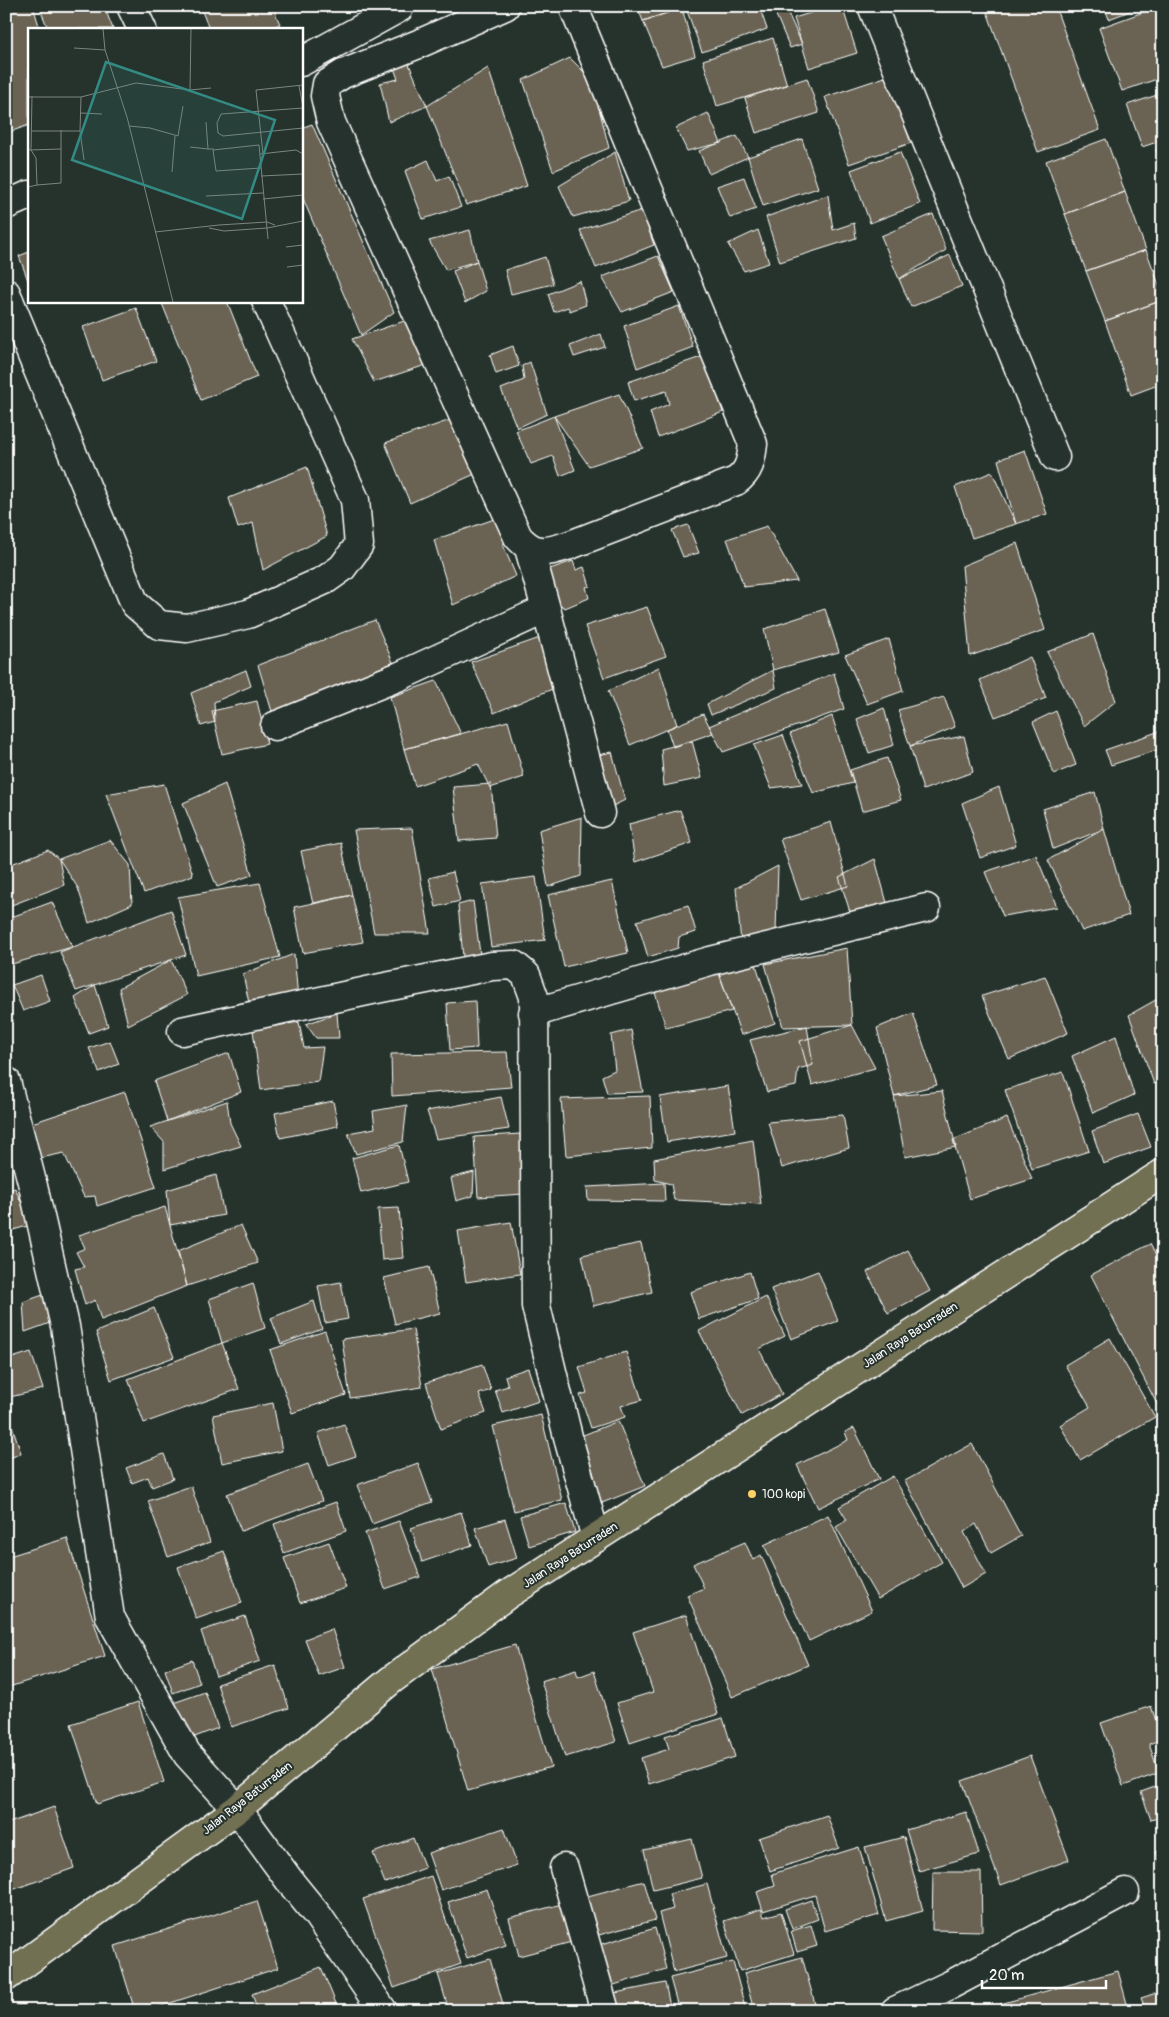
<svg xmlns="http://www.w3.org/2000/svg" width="1169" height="2017" font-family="Pangolin,sans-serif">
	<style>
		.building { fill: #6a6452; stroke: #fff }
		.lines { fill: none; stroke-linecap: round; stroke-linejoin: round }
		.minor-casing { stroke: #fff; stroke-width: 31 }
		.major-casing { stroke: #fff; stroke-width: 31 }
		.minor { stroke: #26332d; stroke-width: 28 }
		.major { stroke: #716f52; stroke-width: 28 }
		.poi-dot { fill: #ffd166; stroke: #26332d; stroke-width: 2 }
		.labels { text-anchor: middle; stroke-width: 4; stroke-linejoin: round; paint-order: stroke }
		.street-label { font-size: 12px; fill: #fff; stroke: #26332d }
		.poi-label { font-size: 12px; fill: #fff; stroke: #26332d; text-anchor: start }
		.inset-road { fill: none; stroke: #7d8581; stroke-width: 1 }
		.view { fill: #338b84; fill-opacity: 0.15; stroke: #338b84; stroke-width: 2.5 }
		.inset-edge { fill: none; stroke: #fff; stroke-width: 2.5 }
	</style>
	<rect width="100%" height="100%" fill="#26332d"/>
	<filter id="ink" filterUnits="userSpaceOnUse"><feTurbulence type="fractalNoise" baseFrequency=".02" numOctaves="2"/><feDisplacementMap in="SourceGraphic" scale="10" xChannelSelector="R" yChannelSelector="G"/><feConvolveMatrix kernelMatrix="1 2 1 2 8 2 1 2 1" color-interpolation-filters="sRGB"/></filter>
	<g filter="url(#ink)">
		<path class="building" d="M23 6H33L40 29H29V125L7 133 6 12Z
			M39 6H104L113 29H48Z
			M200 6H272L280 24 268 29H209Z
			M637 6H681L682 8 643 21Z
			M701 6H759L767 29 702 52 687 11Z
			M833 6H842L857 53 809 68 794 18Z
			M985 6H1055L1100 130 1038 152Z
			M1104 6H1143L1109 19Z
			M1160 6H1163V77L1122 91 1099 28Z
			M682 8 695 56 662 66 643 21Z
			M787 11 802 44 790 48 776 15Z
			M773 38 787 85 717 106 703 60Z
			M405 55 427 106 389 122 380 83 398 79 391 60Z
			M570 58 592 80 609 148 553 171 523 80Z
			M488 68 527 186 466 205 427 106Z
			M888 76 911 143 849 164 825 97Z
			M807 78 819 113 756 133 745 98Z
			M1163 93V140L1142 147 1127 105Z
			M708 113 721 143 687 151 676 128Z
			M312 124 394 312 361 335 301 194V128Z
			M737 136 748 157 709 174 699 151Z
			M802 139 818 188 763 206 748 157Z
			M1106 139 1125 192 1065 214 1046 161Z
			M1163 147V168L1156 150Z
			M615 152 629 201 573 217 559 186Z
			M900 152 920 204 870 223 851 170Z
			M428 160 437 181 449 176 461 207 423 219 405 171Z
			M744 177 756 209 730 218 717 186Z
			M1125 192 1146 250 1086 271 1065 214Z
			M828 195 833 230 854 223 856 238 780 262 766 217Z
			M642 210 654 245 596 268 580 230Z
			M933 214 946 250 899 279 881 236Z
			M470 230 477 261 446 270 429 241Z
			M758 230 769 263 744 271 728 244Z
			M1146 250 1163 295V300L1105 321 1086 271Z
			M29 252V283L19 256Z
			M950 255 962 286 911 307 899 279Z
			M658 256 674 292 622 312 602 277Z
			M545 257 553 284 511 294 505 270Z
			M477 261 486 291 465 303 453 271Z
			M580 281 586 305 570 311 568 307 554 312 548 294Z
			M1163 300V383L1131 395 1105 321Z
			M161 301H227L257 377 201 400Z
			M679 306 693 347 637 368 624 326Z
			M136 308 156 361 102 380 83 327Z
			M410 319 426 365 374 382 352 339Z
			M601 334 605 347 574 357 570 346Z
			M513 346 519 366 496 374 490 355Z
			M704 356 723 412 658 437 650 412 669 404 666 391 634 401 628 382Z
			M530 362 547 414 517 428 501 389 524 380 522 366Z
			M619 394 643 448 589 466 554 416Z
			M554 416 575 470 560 476 553 456 531 464 516 431Z
			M456 418 475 474 410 503 385 443Z
			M1025 450 1047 514 1016 524 998 460Z
			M307 467 327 536 263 570 253 523 238 528 229 498Z
			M992 472 1016 524 972 538 955 487Z
			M506 515 512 532 503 545 516 576 453 605 434 540Z
			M688 525 699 553 683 557 672 530Z
			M767 526 797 581 744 587 727 539Z
			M1017 543 1045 630 970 656 962 566Z
			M573 561 576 570 584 567 590 586 586 587 589 598 565 608 545 594 541 572Z
			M647 607 666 656 604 678 585 626Z
			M825 609 839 652 773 670 764 629Z
			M375 620 397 672 273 715 258 665Z
			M1093 634 1116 701 1084 726 1047 652Z
			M540 638 557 687 494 713 471 662Z
			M889 639 903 691 867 704 845 655Z
			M1030 657 1046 698 995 717 980 680Z
			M659 667 677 725 630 745 608 691Z
			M246 670 251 686 214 702 215 722 201 726 191 693Z
			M773 670 776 688 711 715 707 704Z
			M834 673 844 709 723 752 709 726Z
			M436 681 461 734 404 749 390 697Z
			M944 697 955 727 910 746 898 710Z
			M257 701 267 744 222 754 212 711Z
			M884 708 894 745 869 753 857 719Z
			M1056 711 1076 765 1054 774 1033 722Z
			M703 714 713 733 673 747 667 729Z
			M832 716 853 783 813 793 790 734Z
			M508 721 524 777 490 788 478 764 415 786 404 749Z
			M1163 730V748L1111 765 1105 750Z
			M783 735 802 784 771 788 754 745Z
			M964 736 973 772 923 790 910 746Z
			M692 741 702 778 664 786 661 749Z
			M612 752 625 800 611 807 594 756Z
			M887 758 901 800 862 811 850 770Z
			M164 784 193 875 144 893 106 794Z
			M225 784 252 875 217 887 183 803Z
			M491 784 496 838 459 841 453 787Z
			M999 787 1016 845 980 858 962 803Z
			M1095 792 1104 829 1053 849 1043 809Z
			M680 810 692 843 635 862 629 824Z
			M582 817 581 876 548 887 539 830Z
			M831 822 848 886 801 900 780 839Z
			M412 828 430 933H374L354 830Z
			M1104 829 1129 915 1082 931 1048 860Z
			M110 840 130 865 132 904 89 923 78 888 59 859Z
			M341 843 352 895 313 904 301 851Z
			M48 850 59 859 64 885 9 906 6 866Z
			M1036 855 1057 907 1003 916 985 872Z
			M875 859 887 903 851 915 839 877Z
			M778 866 776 931 741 943 736 888Z
			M453 872 460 901 436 907 429 878Z
			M536 877 545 940 491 947 482 884Z
			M612 881 628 953 564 967 548 895Z
			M260 883 280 957 196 976 178 897Z
			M352 895 363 942 303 953 294 907Z
			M473 901 480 954 463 957 458 905Z
			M52 902 72 947 12 964 6 947V919Z
			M688 905 696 932 679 937 678 948 648 957 637 921Z
			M171 910 186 955 76 991 60 952Z
			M847 948 852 1025 783 1027 765 964Z
			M294 954 298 998 250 1008 243 974Z
			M171 960 187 995 128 1025 119 988Z
			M755 962 775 1023 741 1035 719 973Z
			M719 973 732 1011 666 1028 653 986Z
			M41 975 50 1001 23 1011 12 985Z
			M1045 976 1068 1033 1009 1059 982 996Z
			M95 985 108 1026 89 1033 75 998Z
			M1161 997 1163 1081 1154 1084 1129 1015Z
			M475 1001 477 1048 450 1050 447 1003Z
			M337 1013 339 1038H316L306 1024Z
			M913 1013 937 1085 894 1096 877 1028Z
			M299 1022 304 1048 323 1047 318 1082 261 1090 253 1030Z
			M852 1025 875 1068 812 1085 800 1041Z
			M807 1026 813 1065 798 1069 796 1086 767 1092 750 1040Z
			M631 1030 643 1092 607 1093 602 1076 615 1070 611 1035Z
			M1116 1036 1134 1095 1093 1113 1072 1056Z
			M110 1041 119 1064 99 1072 89 1048Z
			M507 1052 511 1087 392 1096 391 1054Z
			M229 1053 241 1092 167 1121 154 1081Z
			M1063 1072 1089 1151 1032 1169 1005 1090Z
			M728 1086 735 1131 667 1142 660 1097Z
			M942 1091 956 1147 905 1157 894 1096Z
			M125 1092 156 1187 97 1206 95 1196 84 1197 64 1153 36 1159 26 1125Z
			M650 1096 652 1148 566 1156 561 1099Z
			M501 1097 509 1129 436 1139 427 1111Z
			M227 1101 230 1123 241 1146 164 1169V1142L150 1127Z
			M333 1101 338 1126 280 1138 275 1113Z
			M407 1105 403 1142 356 1154 348 1133 375 1128 373 1111Z
			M1138 1114 1151 1147 1103 1164 1092 1131Z
			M843 1115 849 1148 782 1168 768 1122Z
			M1007 1118 1032 1179 970 1199 953 1140Z
			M520 1134 524 1194 478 1197 474 1137Z
			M753 1140 761 1204 674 1200 671 1184 655 1180 654 1159Z
			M399 1145 408 1182 361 1193 352 1158Z
			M474 1172 473 1196 456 1201 451 1178Z
			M216 1175 224 1215 170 1225 167 1190Z
			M664 1183 665 1201 588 1200 587 1187Z
			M15 1188 31 1225 6 1232V1191Z
			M165 1207 187 1286 101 1320 95 1300 85 1305 75 1269 84 1267 76 1252 85 1248 79 1235Z
			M399 1208 403 1258 382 1260 378 1209Z
			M511 1222 520 1274 466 1282 458 1231Z
			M241 1225 258 1263 187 1286 178 1251Z
			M641 1243 652 1292 593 1306 582 1255Z
			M1150 1244 1163 1269V1416L1091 1275Z
			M908 1250 930 1291 888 1313 867 1272Z
			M429 1267 440 1313 395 1324 384 1278Z
			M818 1271 838 1321 791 1339 771 1289Z
			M750 1272 758 1299 699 1319 690 1292Z
			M341 1282 348 1319 325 1323 318 1286Z
			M253 1283 265 1328 222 1343 209 1299Z
			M43 1295 50 1323 25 1332 23 1302Z
			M766 1297 785 1336 759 1349 782 1394 742 1415 699 1331Z
			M314 1301 322 1329 281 1344 271 1318Z
			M154 1308 174 1357 111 1380 96 1332Z
			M413 1329 422 1387 350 1398 342 1339Z
			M325 1331 346 1395 292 1413 270 1350Z
			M1110 1338 1155 1417 1080 1460 1060 1425 1090 1407 1065 1365Z
			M222 1343 239 1389 144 1423 128 1379Z
			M31 1352 43 1389 6 1398V1360Z
			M626 1352 642 1400 621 1406 625 1417 591 1428 580 1395 587 1393 579 1367Z
			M482 1364 491 1390 479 1394 486 1413 441 1429 426 1383Z
			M528 1368 539 1401 503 1413 495 1390 508 1386 505 1376Z
			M273 1403 282 1451 222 1463 213 1415Z
			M541 1415 562 1500 514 1511 493 1426Z
			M9 1416 21 1453 6 1460V1417Z
			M618 1421 645 1486 602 1503 576 1438Z
			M344 1424 356 1456 329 1465 318 1433Z
			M854 1428 879 1479 818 1508 797 1465 848 1440 845 1432Z
			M972 1444 1021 1536 991 1553 976 1524 964 1532 986 1574 962 1588 905 1481Z
			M164 1454 173 1479 152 1487 148 1477 132 1483 126 1468Z
			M418 1463 432 1502 372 1524 357 1485Z
			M308 1464 322 1501 241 1531 227 1494Z
			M893 1476 942 1562 878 1599 836 1527 847 1520 839 1507Z
			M191 1486 210 1542 168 1557 148 1501Z
			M336 1502 346 1531 284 1553 274 1524Z
			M566 1503 575 1532 529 1546 520 1516Z
			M461 1512 472 1545 422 1562 411 1528Z
			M828 1515 872 1611 809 1641 764 1545Z
			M505 1519 517 1558 488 1567 475 1528Z
			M399 1521 420 1577 385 1589 365 1533Z
			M67 1538 105 1656 6 1688V1557Z
			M329 1542 346 1588 300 1603 284 1558Z
			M745 1542 753 1560 761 1555 808 1665 732 1697 687 1595 704 1588 693 1564Z
			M224 1551 242 1603 196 1619 178 1567Z
			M686 1615 718 1714 630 1743 617 1703 653 1692 633 1632Z
			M245 1616 260 1661 216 1676 201 1631Z
			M332 1629 345 1667 319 1676 305 1639Z
			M515 1645 551 1767 468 1791 432 1669Z
			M192 1660 200 1683 173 1693 165 1670Z
			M275 1665 289 1708 231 1727 217 1684Z
			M576 1670 578 1677 594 1671 616 1742 565 1757 541 1681Z
			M205 1692 218 1728 187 1740 173 1703Z
			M138 1702 164 1782 97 1804 71 1724Z
			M1151 1706 1162 1739 1149 1744 1159 1773 1123 1786 1101 1723Z
			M723 1718 735 1757 649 1784 641 1758 669 1749 665 1736Z
			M1030 1756 1069 1860 1001 1885 962 1781Z
			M1163 1784V1816L1151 1820 1141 1792Z
			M54 1807 74 1868 9 1891 6 1884V1824Z
			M966 1812 979 1854 919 1871 906 1830Z
			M827 1815 839 1848 770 1871 759 1838Z
			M504 1828 517 1865 441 1890 428 1853Z
			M904 1837 923 1911 886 1921 865 1847Z
			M413 1838 425 1868 385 1883 373 1853Z
			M692 1839 702 1878 653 1890 644 1850Z
			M859 1847 879 1915 825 1931 815 1895 763 1911 757 1892 775 1886 772 1874Z
			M1163 1849V1870L1156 1852Z
			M933 1872H981L982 1931 932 1930Z
			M431 1876 461 1964 394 1988 363 1899Z
			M644 1881 655 1920 595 1936 584 1897Z
			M707 1884 727 1958 674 1972 659 1913 673 1909 669 1894Z
			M487 1889 506 1945 467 1958 448 1902Z
			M811 1900 818 1919 792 1929 785 1909Z
			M257 1901 278 1968 146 2011H135L115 1946Z
			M569 1902 579 1940 519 1956 509 1918Z
			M761 1909 764 1917 781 1912 794 1954 740 1971 724 1921Z
			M811 1925 817 1946 797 1952 791 1931Z
			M655 1928 666 1969 604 1988 592 1947Z
			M802 1957 815 2004 790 2011H754L744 1973Z
			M490 1959 505 2011H449L438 1974Z
			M733 1962 746 2011H679L670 1978Z
			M321 1967 339 2011H258L252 1994Z
			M1118 1971 1129 2011H1002L1000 2004Z
			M665 1983 671 2011H619L615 1993Z
			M1163 1991V2011H1146L1141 1998Z
			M23 2004 26 2011H6V2010Z"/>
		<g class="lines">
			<defs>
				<path id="minor" d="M131 6 142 29
					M505 6 416 45 343 74 327 84 325 96 331 122 518 537C536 557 547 552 570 545L736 481C750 471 751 460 753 444L573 6
					M872 6 1055 457
					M301 62 399 8
					M6 205 29 195
					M6 293 135 604 159 625 187 628 248 614 325 580 342 568 359 545 355 500 266 301
					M546 609 600 813
					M275 726 400 676 546 609 529 548
					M533 1013 710 961 926 908
					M182 1031 381 988 492 966 514 965 526 975 534 997 536 1306 570 1445 596 1538
					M6 1081 33 1186 65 1326 110 1617 187 1754 237 1809 292 1884 318 1916 383 2011
					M564 1868 605 2011
					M895 2011 950 1985 1125 1892"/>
				<path id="major" d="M6 1977 237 1809 391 1680 507 1595 1163 1173"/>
			</defs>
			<use href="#minor" class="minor-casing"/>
			<use href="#major" class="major-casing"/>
			<use href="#minor" class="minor"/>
			<use href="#major" class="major"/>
		</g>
	</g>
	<circle class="poi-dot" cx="752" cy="1494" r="5"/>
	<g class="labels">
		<g class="street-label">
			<text transform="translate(910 1335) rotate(-33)" y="4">Jalan Raya Baturraden</text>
			<text transform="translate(570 1555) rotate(-33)" y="4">Jalan Raya Baturraden</text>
			<text transform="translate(247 1798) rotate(-38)" y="4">Jalan Raya Baturraden</text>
		</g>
		<g class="poi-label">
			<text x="762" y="1498">100 kopi</text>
		</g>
	</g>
	<g transform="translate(28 28)">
		<rect width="275" height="275" fill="#26332d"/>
		<path class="inset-road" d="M75 1 77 22 99 89 145 274M46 20 77 22M271 58 275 79M162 62 183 60M0 69H53L108 55 162 62 163 1M53 69 52 103 56 132M275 80 193 86 189 95 190 105 195 108 275 100M53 85 74 86M178 94 180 121H186M101 98 122 100 150 108 155 78M3 103H52M162 119 180 121M1 122 33 121M232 126 268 122 275 126M235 126 228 62 275 57M233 140 188 143 185 122 231 117 240 211M144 144 147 108M233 148 275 146M9 157 33 155V102M0 159 9 157 8 130 3 122 4 68M178 168 235 165M235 171 275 167M181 200 196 203 239 200 275 193M127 204 191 197 239 194 247 197M258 219 275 217M259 239 275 237"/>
		<path class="view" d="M78 34 247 92 214 191 44 132Z"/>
		<rect width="275" height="275" class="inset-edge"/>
	</g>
	<rect width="1169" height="2017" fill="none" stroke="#26332d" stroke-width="25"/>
	<rect x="12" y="12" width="1144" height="1992" fill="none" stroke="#fff" stroke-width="2" filter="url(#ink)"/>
	<path d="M982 1980v8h124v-8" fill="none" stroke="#ffffff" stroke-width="2.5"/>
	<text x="989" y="1980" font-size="15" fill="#ffffff" stroke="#26332d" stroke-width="4" paint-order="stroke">20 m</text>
</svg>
